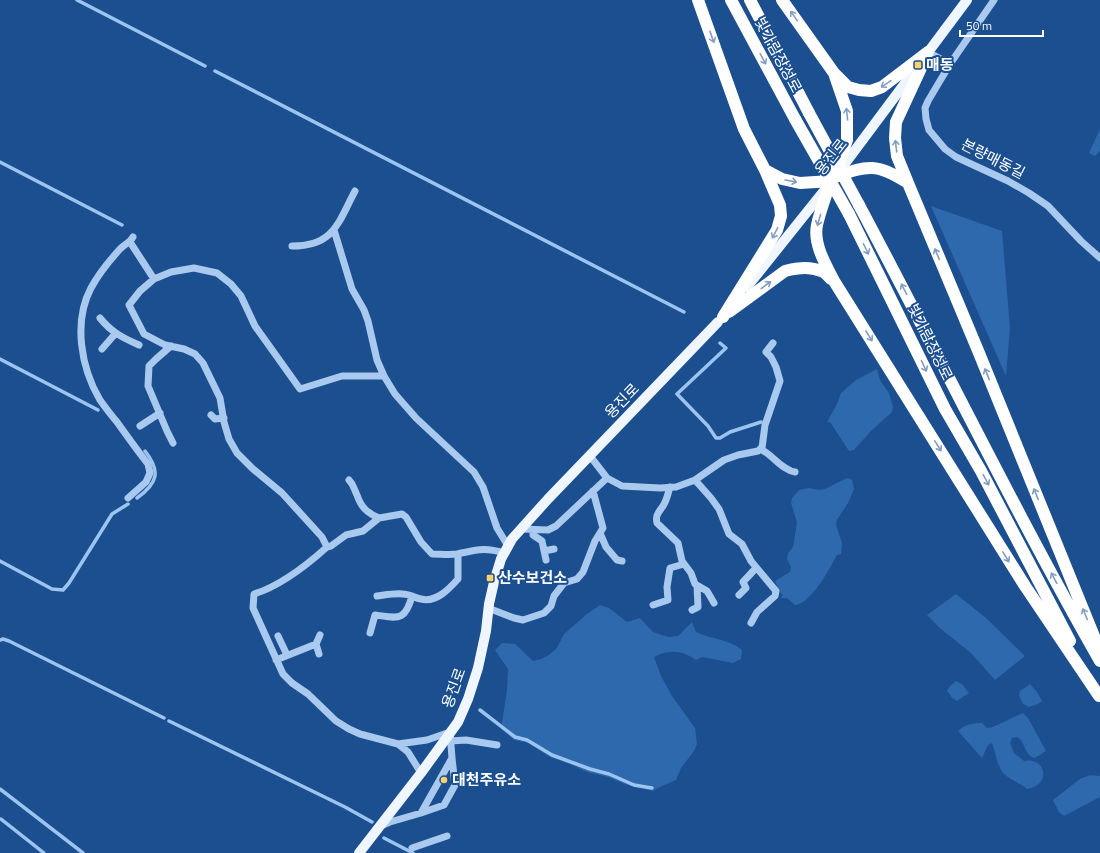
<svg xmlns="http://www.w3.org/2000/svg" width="1100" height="853" font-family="'Titillium Web','Noto Sans KR',sans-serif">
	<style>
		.green { fill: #2e69ad }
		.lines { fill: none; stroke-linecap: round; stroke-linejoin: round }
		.stream { stroke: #9cc4f0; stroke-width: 3.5 }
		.minor { stroke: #a9c9ee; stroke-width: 7 }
		.major { stroke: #f0f6ff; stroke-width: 10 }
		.highway { stroke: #fff; stroke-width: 12 }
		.highway-bridge { stroke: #fff; stroke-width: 12 }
		.oneway { stroke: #829ec1 }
		.poi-dot { fill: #ffd166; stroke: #1b4f8f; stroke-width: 1.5 }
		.labels { text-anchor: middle; stroke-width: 4; stroke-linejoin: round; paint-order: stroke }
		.street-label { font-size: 15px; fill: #fff; stroke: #1b4f8f }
		.poi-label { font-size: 15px; font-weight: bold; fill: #fff; stroke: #1b4f8f; text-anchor: start }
	</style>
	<rect width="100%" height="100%" fill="#1b4f8f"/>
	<path class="green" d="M1100 129V151L1095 156 1089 153Z
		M931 206 1002 231 1010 328 1006 376Z
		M877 369 880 380 889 393 893 407 892 412 872 430 854 450 849 451 830 422H827L837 404 841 393 856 380Z
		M847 478 852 480 854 489 848 503 837 520 836 525 842 543 841 554 837 555C830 568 811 604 795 605L787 598H781L783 595 780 592 775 581 790 572 791 567 787 559 788 553 793 547 797 522 791 503 792 498 799 490 809 488 819 490 825 489Z
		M956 594 986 618 1025 656 995 680 971 653 941 629 927 615Z
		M600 605 609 608 627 622 640 618 653 632 668 637 678 636 692 622 696 632C712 640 727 638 742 650L741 659 733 663 702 657 696 660C682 650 669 649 654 657L661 676 672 696 695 728 697 744 694 751 681 768 676 780 662 786 653 791 630 786 608 777 587 772 570 764 550 757 528 743 514 740 501 729 507 690 508 669 495 650 502 643 515 644 533 661 541 659 549 655 557 648 564 634 587 614Z
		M956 681 962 684 969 693 957 701 952 698 947 691 950 686Z
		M1030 684 1037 692 1042 701 1038 704 1029 707 1023 704 1019 696 1020 691Z
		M1023 713 1028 718 1046 751 1035 758C1024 756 1026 742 1017 737L1012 738 1010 743 1014 753 1024 761C1045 756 1053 785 1027 789 1020 783 1010 780 1003 773 998 767 995 751 992 743L988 745 982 758 958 731C965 724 973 723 982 723L987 728 993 727Z
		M1090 775 1100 776V797L1064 816 1059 812 1053 800 1080 779Z"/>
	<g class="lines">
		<path class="stream" d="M77 0 205 66
			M215 71 684 312
			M0 162 122 225
			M720 343 726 348 677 394 708 426 716 438H720L730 432 761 422
			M0 359 98 410
			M137 498C158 483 161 471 145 451
			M0 561 52 589 63 590 69 583 112 514 128 504
			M0 640 3 639 9 641 164 718
			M480 710 515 737 527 740 552 755 590 769 609 774 634 785 652 788
			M169 721 345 807 372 822
			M0 789 83 853
			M1 819 44 853
			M384 838 413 853"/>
		<path class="minor" d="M994 0 950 64 928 101 925 108 926 119 929 130 945 149 956 157 1008 181 1029 193 1048 206 1081 241 1100 258
			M928 52 950 64
			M334 230 352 289 364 310 368 321 377 360 384 376 395 394 416 418 474 472 483 487 497 528 508 546
			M130 242 154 279
			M292 246C334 246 338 223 355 191
			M100 318C111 332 123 338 139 345
			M171 346 156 359 149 366 148 386 167 431 173 443
			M102 349 115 334
			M384 376H342L300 389 255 326 241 296 231 284 217 273 194 268 171 272 154 279 140 291 129 305 144 334 165 345 184 349 195 354 203 363 220 398 224 422 229 439 237 453 253 469 282 493 322 537 327 547C307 565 280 586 254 594L253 608 283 674 292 683 308 694 336 721 349 729 360 734 398 744
			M211 415 215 419 224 418
			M140 426 160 413
			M760 449C773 455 782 470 795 472
			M590 456 607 478 622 486 660 488 676 487 695 480 724 460 738 455 758 451 762 448 765 425 780 381 776 367 771 357 766 352 773 343
			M349 480C354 485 354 489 357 495 361 507 367 513 379 518
			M695 480 711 498 719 509 729 534 742 544 751 561 776 591 775 596 757 612 751 623
			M670 487C668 493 667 500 663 506 659 512 655 515 657 523L678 543 682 561 691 573 695 584 707 591 714 603
			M128 498 146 482 150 473 148 464C137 450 127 436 117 422 111 415 105 407 100 400 81 368 73 322 91 288 98 275 110 260 120 249 125 244 130 243 133 237
			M521 529 548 530 556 526 607 478
			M533 530V535L542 541 546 560
			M600 533 606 547 617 560 622 561
			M327 547 331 546 346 535 363 531 379 518 402 514 406 517 421 542 432 554C440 554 449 555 457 554 477 550 484 547 504 553
			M544 551 554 549
			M739 595 746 588 743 582 756 568
			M377 596C385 595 395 593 403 594 409 594 415 598 421 599 436 603 449 589 458 579V554
			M653 605 668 600 667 587 670 568 684 564
			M488 608 514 618 523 620 544 613 551 606 554 596 564 583 577 579 583 572 595 541 603 528 593 491
			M692 610 698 607 697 586
			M370 633 375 615C398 618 405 622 412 596
			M278 636 287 655
			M316 644 320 635
			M276 660 316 644 319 654
			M450 741 466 740 497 745
			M421 813 444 805 455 785 452 758
			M383 825 390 822 421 813 452 758 450 732 427 740 398 744 408 752 421 773
			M412 848 447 836"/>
		<path class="major" d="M747 287 835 177 967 0
			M359 853 421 773 458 722 468 699 478 668 486 631 489 604 494 582 501 559 512 539 548 499 718 322"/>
		<path class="highway" d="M698 0 744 129 765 170 782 179 800 183 831 181
			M731 0 795 119
			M750 0 809 113
			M782 0 834 73 848 87 859 90 871 91 882 87 928 52
			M835 76 847 111V140L835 174
			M835 177C868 165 877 163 908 183L979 353 1100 651
			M830 183C826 196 820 211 817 225 813 244 826 265 834 281L1025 586 1099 696
			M908 183 897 156 895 138 896 122 927 55
			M859 205C940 357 1015 512 1100 661
			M849 214 945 409 981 471 1070 641
			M729 312 785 271C796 268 810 266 821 271 825 272 828 276 831 279
			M723 317 777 230 781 216 780 205 765 170"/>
		<path class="highway-bridge" d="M809 113 859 205
			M795 119 849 214"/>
	</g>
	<defs><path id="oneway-shaft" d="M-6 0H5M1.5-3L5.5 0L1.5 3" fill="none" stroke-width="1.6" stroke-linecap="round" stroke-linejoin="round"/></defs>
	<g class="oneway">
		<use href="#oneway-shaft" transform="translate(794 16) rotate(-125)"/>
		<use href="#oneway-shaft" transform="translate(712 37) rotate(70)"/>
		<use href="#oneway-shaft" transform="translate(763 59) rotate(62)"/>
		<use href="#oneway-shaft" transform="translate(886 84) rotate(146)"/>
		<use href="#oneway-shaft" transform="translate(847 114) rotate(-96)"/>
		<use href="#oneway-shaft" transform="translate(896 146) rotate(-97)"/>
		<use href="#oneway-shaft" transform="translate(791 181) rotate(10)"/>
		<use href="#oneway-shaft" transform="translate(819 220) rotate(106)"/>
		<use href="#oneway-shaft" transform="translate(775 233) rotate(117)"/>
		<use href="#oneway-shaft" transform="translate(866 249) rotate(64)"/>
		<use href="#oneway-shaft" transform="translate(937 254) rotate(-113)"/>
		<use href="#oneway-shaft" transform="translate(766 285) rotate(-37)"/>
		<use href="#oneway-shaft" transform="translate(904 289) rotate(-118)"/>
		<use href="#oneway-shaft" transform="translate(869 336) rotate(58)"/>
		<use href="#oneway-shaft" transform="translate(924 366) rotate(64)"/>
		<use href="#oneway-shaft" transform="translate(987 374) rotate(-112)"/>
		<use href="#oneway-shaft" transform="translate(938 446) rotate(58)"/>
		<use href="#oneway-shaft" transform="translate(986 480) rotate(62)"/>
		<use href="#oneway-shaft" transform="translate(1036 494) rotate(-112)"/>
		<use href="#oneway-shaft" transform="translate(1006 557) rotate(58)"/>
		<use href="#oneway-shaft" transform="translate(1054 578) rotate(-118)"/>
		<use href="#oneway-shaft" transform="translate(1085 614) rotate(-112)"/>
	</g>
	<g class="poi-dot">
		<rect x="914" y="61" width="8" height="8" rx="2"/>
		<rect x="486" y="574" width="8" height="8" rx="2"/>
		<circle cx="444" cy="780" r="4"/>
	</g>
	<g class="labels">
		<g class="street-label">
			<text transform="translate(778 55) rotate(62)" y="5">빛가람장성로</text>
			<text transform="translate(831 157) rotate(-52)" y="5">용진로</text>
			<text transform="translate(993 159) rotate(27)" y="5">본량매동길</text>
			<text transform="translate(930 342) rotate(64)" y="5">빛가람장성로</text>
			<text transform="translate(622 401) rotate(-46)" y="5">용진로</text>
			<text transform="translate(454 688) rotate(-70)" y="5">용진로</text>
		</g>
		<g class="poi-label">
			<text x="926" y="70">매동</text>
			<text x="498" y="583">산수보건소</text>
			<text x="452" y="785">대천주유소</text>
		</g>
	</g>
	<path d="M960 30v6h83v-6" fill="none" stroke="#ffffff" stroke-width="2"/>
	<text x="966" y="30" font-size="12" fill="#ffffff" stroke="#1b4f8f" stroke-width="3" paint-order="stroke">50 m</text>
</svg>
